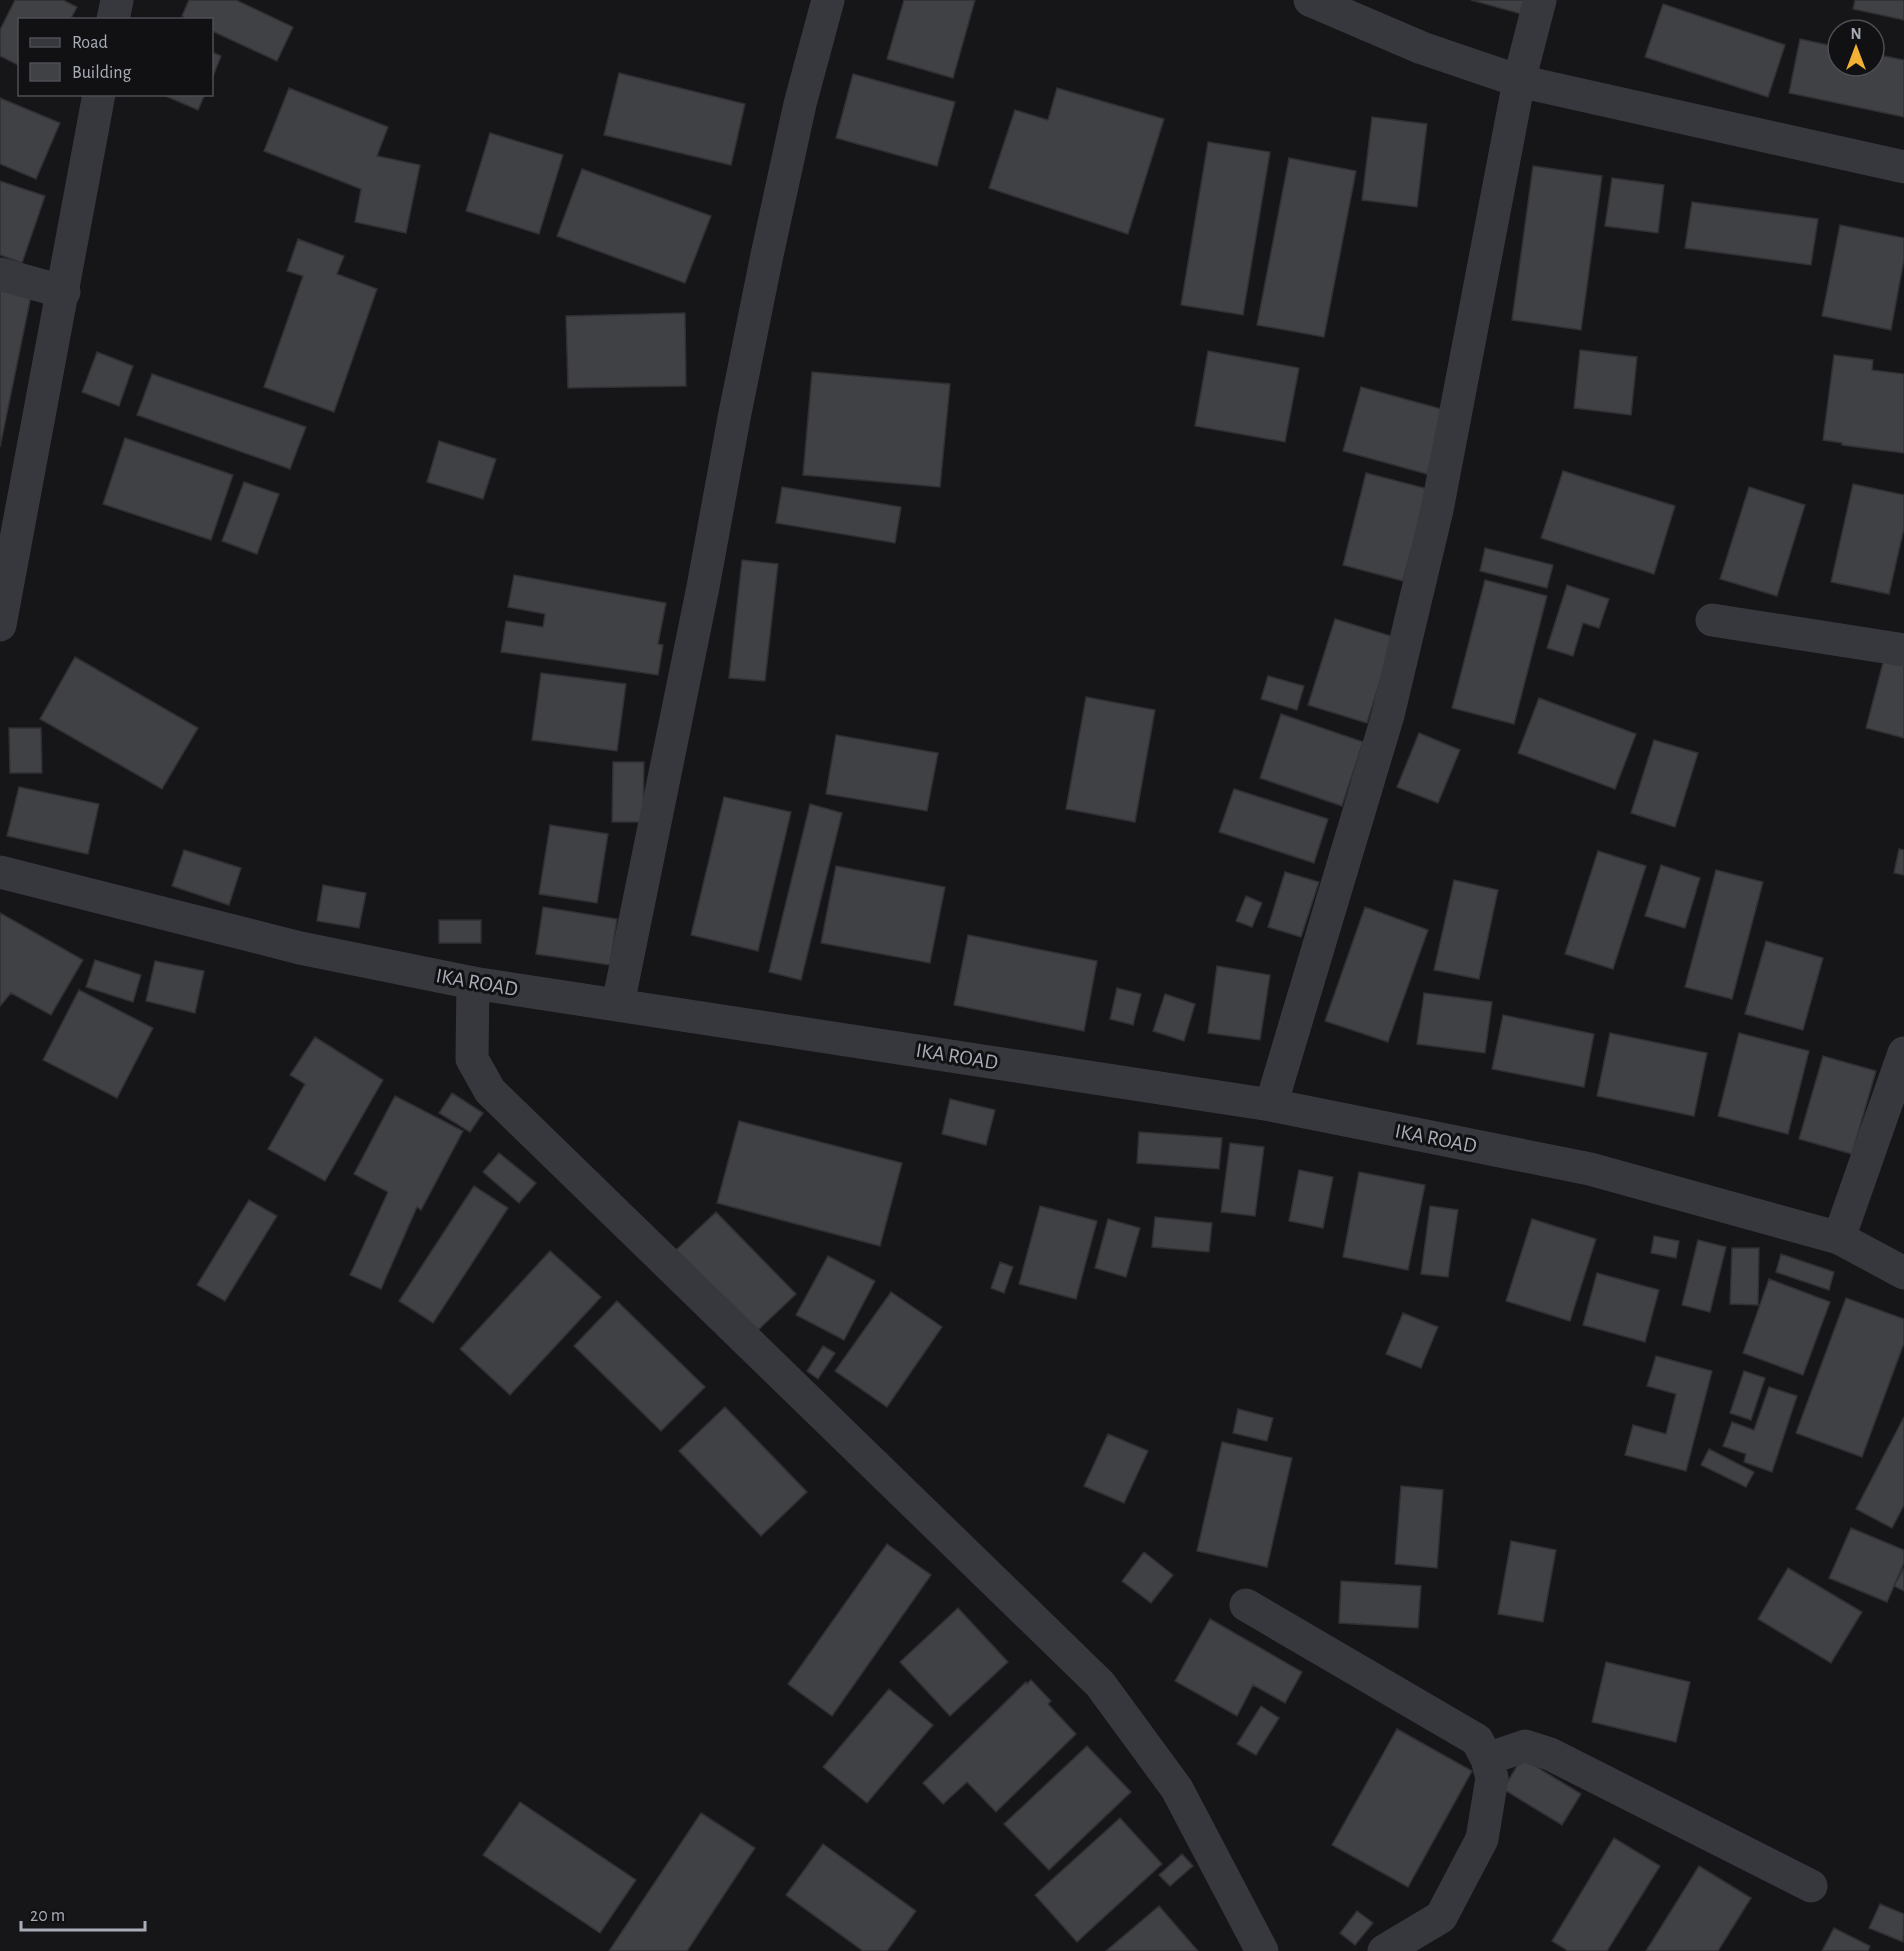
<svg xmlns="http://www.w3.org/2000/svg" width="1904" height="1951" font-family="'Alegreya Sans',sans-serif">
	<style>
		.building { fill: #404145; stroke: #303034; stroke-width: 1.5 }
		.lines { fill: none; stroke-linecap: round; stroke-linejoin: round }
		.minor { stroke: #37383d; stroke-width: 33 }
		.tertiary { stroke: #37383d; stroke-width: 33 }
		.labels { text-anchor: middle; stroke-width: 6; stroke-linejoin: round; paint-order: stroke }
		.street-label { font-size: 21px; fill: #a8adb8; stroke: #111113 }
	</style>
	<rect width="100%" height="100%" fill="#161618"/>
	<path class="building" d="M15 0H63L77 7 70 20H20V66L0 56V30Z
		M189 0H236L293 27 277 61 212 31V20H188L182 16Z
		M904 0H975L953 78 887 59Z
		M1471 0H1534L1529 16Z
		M1855 0H1904V20L1853 9Z
		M1663 4 1785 45 1768 97 1645 57Z
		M1800 39 1838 47V66H1874V54L1904 60V117L1789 93Z
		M212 52 221 56 212 79Z
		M619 73 745 104 731 165 604 135Z
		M853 74 955 102 937 166 836 138Z
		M289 88 388 127 377 156 420 165 406 233 355 222 361 189 264 151Z
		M1057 88 1164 119 1128 234 989 188 1015 110 1048 120Z
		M161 94H205L198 110Z
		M0 98 60 123 36 179 0 164Z
		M1372 117 1427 124 1417 207 1362 200Z
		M490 133 563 155 539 234 466 211Z
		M1208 142 1270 152 1243 315 1181 305Z
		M1289 158 1356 171 1324 337 1257 325Z
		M1533 166 1602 176 1581 330 1512 320Z
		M582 169 711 216 685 283 557 236Z
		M1612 178 1664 185 1658 233 1605 226Z
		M0 181 45 196 22 263 0 255Z
		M1692 202 1818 219 1811 265 1685 248Z
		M1840 225 1904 238V259L1891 330 1822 316Z
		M298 239 344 256 337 274 377 289 334 412 264 387 303 276 287 271Z
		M0 290 31 296 0 447Z
		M685 313 686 386 568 388 566 316Z
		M1580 350 1637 357 1631 415 1574 408Z
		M1208 351 1299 368 1285 442 1195 426Z
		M97 352 133 366 119 406 82 392Z
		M1834 355 1873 360 1872 370 1904 374V453L1842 445V443L1823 440Z
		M812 372 950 384 940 487 803 475Z
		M152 374 306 427 290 469 137 415Z
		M1361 387 1445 410 1427 474 1343 451Z
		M125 438 233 475 211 540 103 504Z
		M439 441 496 459 483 499 427 482Z
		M1563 471 1675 506 1654 574 1541 538Z
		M1366 473 1428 489 1403 581 1343 565Z
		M244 482 279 494 257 554 222 541Z
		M1853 484 1904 495V528L1889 594 1831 582Z
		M782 487 901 507 895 543 776 523Z
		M1749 487 1805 505 1777 596 1720 579Z
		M1485 548 1553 565 1547 588 1480 571Z
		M742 560 778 564 765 681 729 678Z
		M514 575 666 603 658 644 663 645 658 675 501 652 506 621 543 627 545 614 508 607Z
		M1485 580 1547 596 1514 724 1452 708Z
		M1567 585 1609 599 1599 628 1583 623 1573 656 1547 648Z
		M1335 619 1394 637 1367 723 1308 705Z
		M1885 655 1904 660V738L1866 728Z
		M75 657 198 728 162 789 40 719Z
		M541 673 626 684 617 751 532 740Z
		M1268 676 1304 686 1297 710 1261 699Z
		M1086 697 1155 710 1135 822 1066 809Z
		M1539 698 1636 734 1615 789 1518 753Z
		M1281 714 1363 742 1342 806 1260 778Z
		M9 728H41L42 773H10Z
		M1419 733 1460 750 1438 803 1397 787Z
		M836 735 938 753 927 811 826 794Z
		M1654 740 1698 753 1675 827 1631 813Z
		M613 762H644L643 822H612Z
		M19 787 99 804 88 854 7 836Z
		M1234 789 1328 819 1314 863 1219 832Z
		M724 797 791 812 758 951 691 935Z
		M810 804 842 813 801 980 769 972Z
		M550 825 608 834 597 903 539 894Z
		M1899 849 1904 850V875L1894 873Z
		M184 850 241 868 229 905 172 886Z
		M1598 851 1646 866 1613 969 1565 954Z
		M1661 865 1700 878 1685 928 1645 916Z
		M836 866 945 887 930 963 821 943Z
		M1716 870 1763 882 1732 999 1685 987Z
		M1285 872 1319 882 1301 937 1268 927Z
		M1454 880 1498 890 1479 979 1434 970Z
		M323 885 366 893 359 928 317 921Z
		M1246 896 1262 903 1252 927 1236 921Z
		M543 907 617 919 610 965 536 954Z
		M1365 907 1428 930 1388 1042 1325 1021Z
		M0 913 83 960 51 1015 11 993 0 1006Z
		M439 920H481V943H439Z
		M968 935 1097 961 1084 1031 954 1005Z
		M1766 941 1823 958 1803 1030 1745 1014Z
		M95 960 141 975 133 1002 86 987Z
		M155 961 204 971 195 1013 146 1001Z
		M1217 966 1270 975 1260 1040 1208 1033Z
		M1117 988 1141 994 1133 1025 1110 1019Z
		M79 990 153 1028 117 1098 43 1060Z
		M1424 993 1492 1002 1485 1053 1417 1044Z
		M1165 994 1195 1004 1184 1041 1153 1031Z
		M1503 1015 1594 1034 1584 1087 1492 1069Z
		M1610 1033 1707 1053 1694 1116 1597 1096Z
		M1739 1033 1809 1051 1788 1134 1718 1116Z
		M315 1037 383 1080 325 1181 268 1149 305 1084 290 1075Z
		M1823 1056 1876 1071 1852 1154 1799 1139Z
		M452 1093 483 1113 470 1132 439 1113Z
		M395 1096 463 1131 421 1210 417 1207 381 1289 350 1275 388 1192 354 1174Z
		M950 1099 995 1110 986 1145 942 1134Z
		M739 1121 902 1163 880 1246 717 1203Z
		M1139 1132 1222 1138 1219 1169 1137 1163Z
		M1230 1143 1264 1147 1255 1216 1221 1212Z
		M499 1153 536 1183 519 1203 483 1172Z
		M1299 1170 1333 1177 1323 1228 1289 1221Z
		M1359 1172 1425 1185 1408 1270 1343 1257Z
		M474 1186 508 1208 433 1323 399 1301Z
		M249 1200 277 1216 225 1301 197 1285Z
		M1040 1206 1097 1221 1076 1299 1019 1284Z
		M1430 1206 1458 1210 1448 1277 1421 1274Z
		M716 1212 796 1294 756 1332 676 1250Z
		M1155 1217 1212 1223 1209 1252 1152 1247Z
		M1108 1219 1140 1228 1126 1277 1095 1268Z
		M1532 1219 1596 1239 1570 1321 1506 1301Z
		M1654 1236 1679 1241 1676 1258 1651 1253Z
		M1698 1240 1726 1247 1710 1312 1682 1305Z
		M1732 1248H1759L1758 1305 1730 1304Z
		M550 1251 601 1297 510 1395 460 1349Z
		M1781 1254 1834 1272 1829 1290 1776 1272Z
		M828 1256 875 1281 844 1340 796 1315Z
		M1000 1262 1013 1267 1004 1293 991 1288Z
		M1597 1273 1659 1290 1645 1342 1583 1325Z
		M1769 1279 1830 1302 1803 1375 1743 1353Z
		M891 1292 942 1327 887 1407 835 1371Z
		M1846 1298 1904 1319V1343L1862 1457 1796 1433Z
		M617 1301 705 1387 661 1431 574 1346Z
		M1403 1313 1438 1327 1421 1368 1386 1354Z
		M823 1346 835 1353 818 1379 807 1371Z
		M1656 1356 1712 1371 1686 1471 1625 1455 1633 1425 1666 1434 1676 1394 1647 1386Z
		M1744 1371 1765 1378 1751 1420 1730 1413Z
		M1769 1387 1797 1396 1772 1472 1744 1462 1746 1454 1723 1446 1732 1422 1754 1430Z
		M725 1407 807 1492 761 1536 679 1451Z
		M1238 1409 1273 1418 1267 1441 1233 1433Z
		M1904 1417V1505L1892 1528 1856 1509Z
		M1108 1434 1148 1451 1124 1503 1084 1486Z
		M1222 1442 1292 1458 1267 1567 1197 1551Z
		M1709 1449 1754 1472 1746 1487 1701 1465Z
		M1401 1486 1443 1490 1437 1568 1395 1564Z
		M1851 1528 1904 1550V1563L1887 1602 1829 1578Z
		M1511 1541 1556 1550 1543 1622 1498 1614Z
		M887 1544 931 1575 832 1716 788 1684Z
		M1144 1552 1173 1575 1151 1603 1122 1581Z
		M1788 1568 1862 1612 1831 1663 1758 1619Z
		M1904 1568V1591L1894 1586Z
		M1341 1581 1421 1586 1418 1628 1339 1623Z
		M958 1608 1008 1662 950 1716 900 1662Z
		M1210 1619 1302 1672 1285 1703 1253 1685 1237 1716 1175 1681Z
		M1606 1662 1690 1682 1676 1742 1592 1722Z
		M1031 1680 1051 1701 1048 1704 1076 1734 996 1812 967 1782 943 1804 923 1783 1026 1682 1027 1684Z
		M889 1689 933 1725 867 1803 823 1767Z
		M1261 1706 1279 1718 1256 1755 1237 1744Z
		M1397 1729 1472 1771 1408 1887 1332 1845Z
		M1087 1746 1131 1792 1049 1870 1004 1824Z
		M1522 1758 1581 1794 1562 1825 1503 1789Z
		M520 1802 636 1880 600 1933 483 1855Z
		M701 1813 755 1848 687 1951H609Z
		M1120 1818 1162 1864 1077 1942 1035 1895Z
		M1614 1838 1660 1866 1607 1951H1568L1552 1941Z
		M823 1844 916 1911 887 1951H863L786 1895Z
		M1182 1854 1193 1866 1170 1886 1159 1875Z
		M1699 1866 1751 1898 1718 1951H1646Z
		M1880 1904 1904 1914 1903 1942 1869 1928Z
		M1159 1906 1198 1951H1106Z
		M1357 1911 1373 1923 1355 1945 1340 1933Z
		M1834 1928 1870 1946 1868 1951H1822Z"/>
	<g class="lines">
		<path class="minor" d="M1310 0 1422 48 1519 81 1904 167
			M113 20 117 0
			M0 274 64 292
			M1712 620 1904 650
			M0 625 99 94
			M473 983 472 1059 490 1091 1100 1684 1177 1789 1262 1951
			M618 1004 703 587 734 418 767 255 800 104 828 0
			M1271 1105 1388 715 1437 510 1519 81 1540 0
			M1839 1238 1904 1053
			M1246 1605 1477 1740 1487 1759 1492 1778 1482 1839 1441 1917 1384 1951
			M1487 1759 1525 1746 1550 1754 1811 1886"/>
		<path class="tertiary" d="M0 872 300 948 473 983 1271 1105 1590 1169 1839 1238 1904 1273"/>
	</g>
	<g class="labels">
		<g class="street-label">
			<text transform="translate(477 982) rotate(10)" y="7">IKA ROAD</text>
			<text transform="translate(957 1056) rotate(9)" y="7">IKA ROAD</text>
			<text transform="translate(1436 1138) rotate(11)" y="7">IKA ROAD</text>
		</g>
	</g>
	<rect x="18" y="18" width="195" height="78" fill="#111113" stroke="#4d4f55" stroke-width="1.5"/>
	<rect x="30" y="38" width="30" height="9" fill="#37383d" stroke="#4d4f55" stroke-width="1.5"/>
	<text x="72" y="48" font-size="18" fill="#a8adb8">Road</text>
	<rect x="30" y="63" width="30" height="18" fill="#404145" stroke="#4d4f55" stroke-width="1.5"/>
	<text x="72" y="78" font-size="18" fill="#a8adb8">Building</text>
	<g transform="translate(1856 48)"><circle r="28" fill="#111113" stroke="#4d4f55" stroke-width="1.5"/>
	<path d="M0-4.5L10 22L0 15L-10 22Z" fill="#f2b134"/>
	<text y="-9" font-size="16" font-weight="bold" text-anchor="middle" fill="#a8adb8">N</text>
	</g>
	<path d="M21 1921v9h124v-9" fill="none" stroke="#a8adb8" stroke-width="3"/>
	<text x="30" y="1921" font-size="18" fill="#a8adb8" stroke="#111113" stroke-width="4.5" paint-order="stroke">20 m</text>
</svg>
